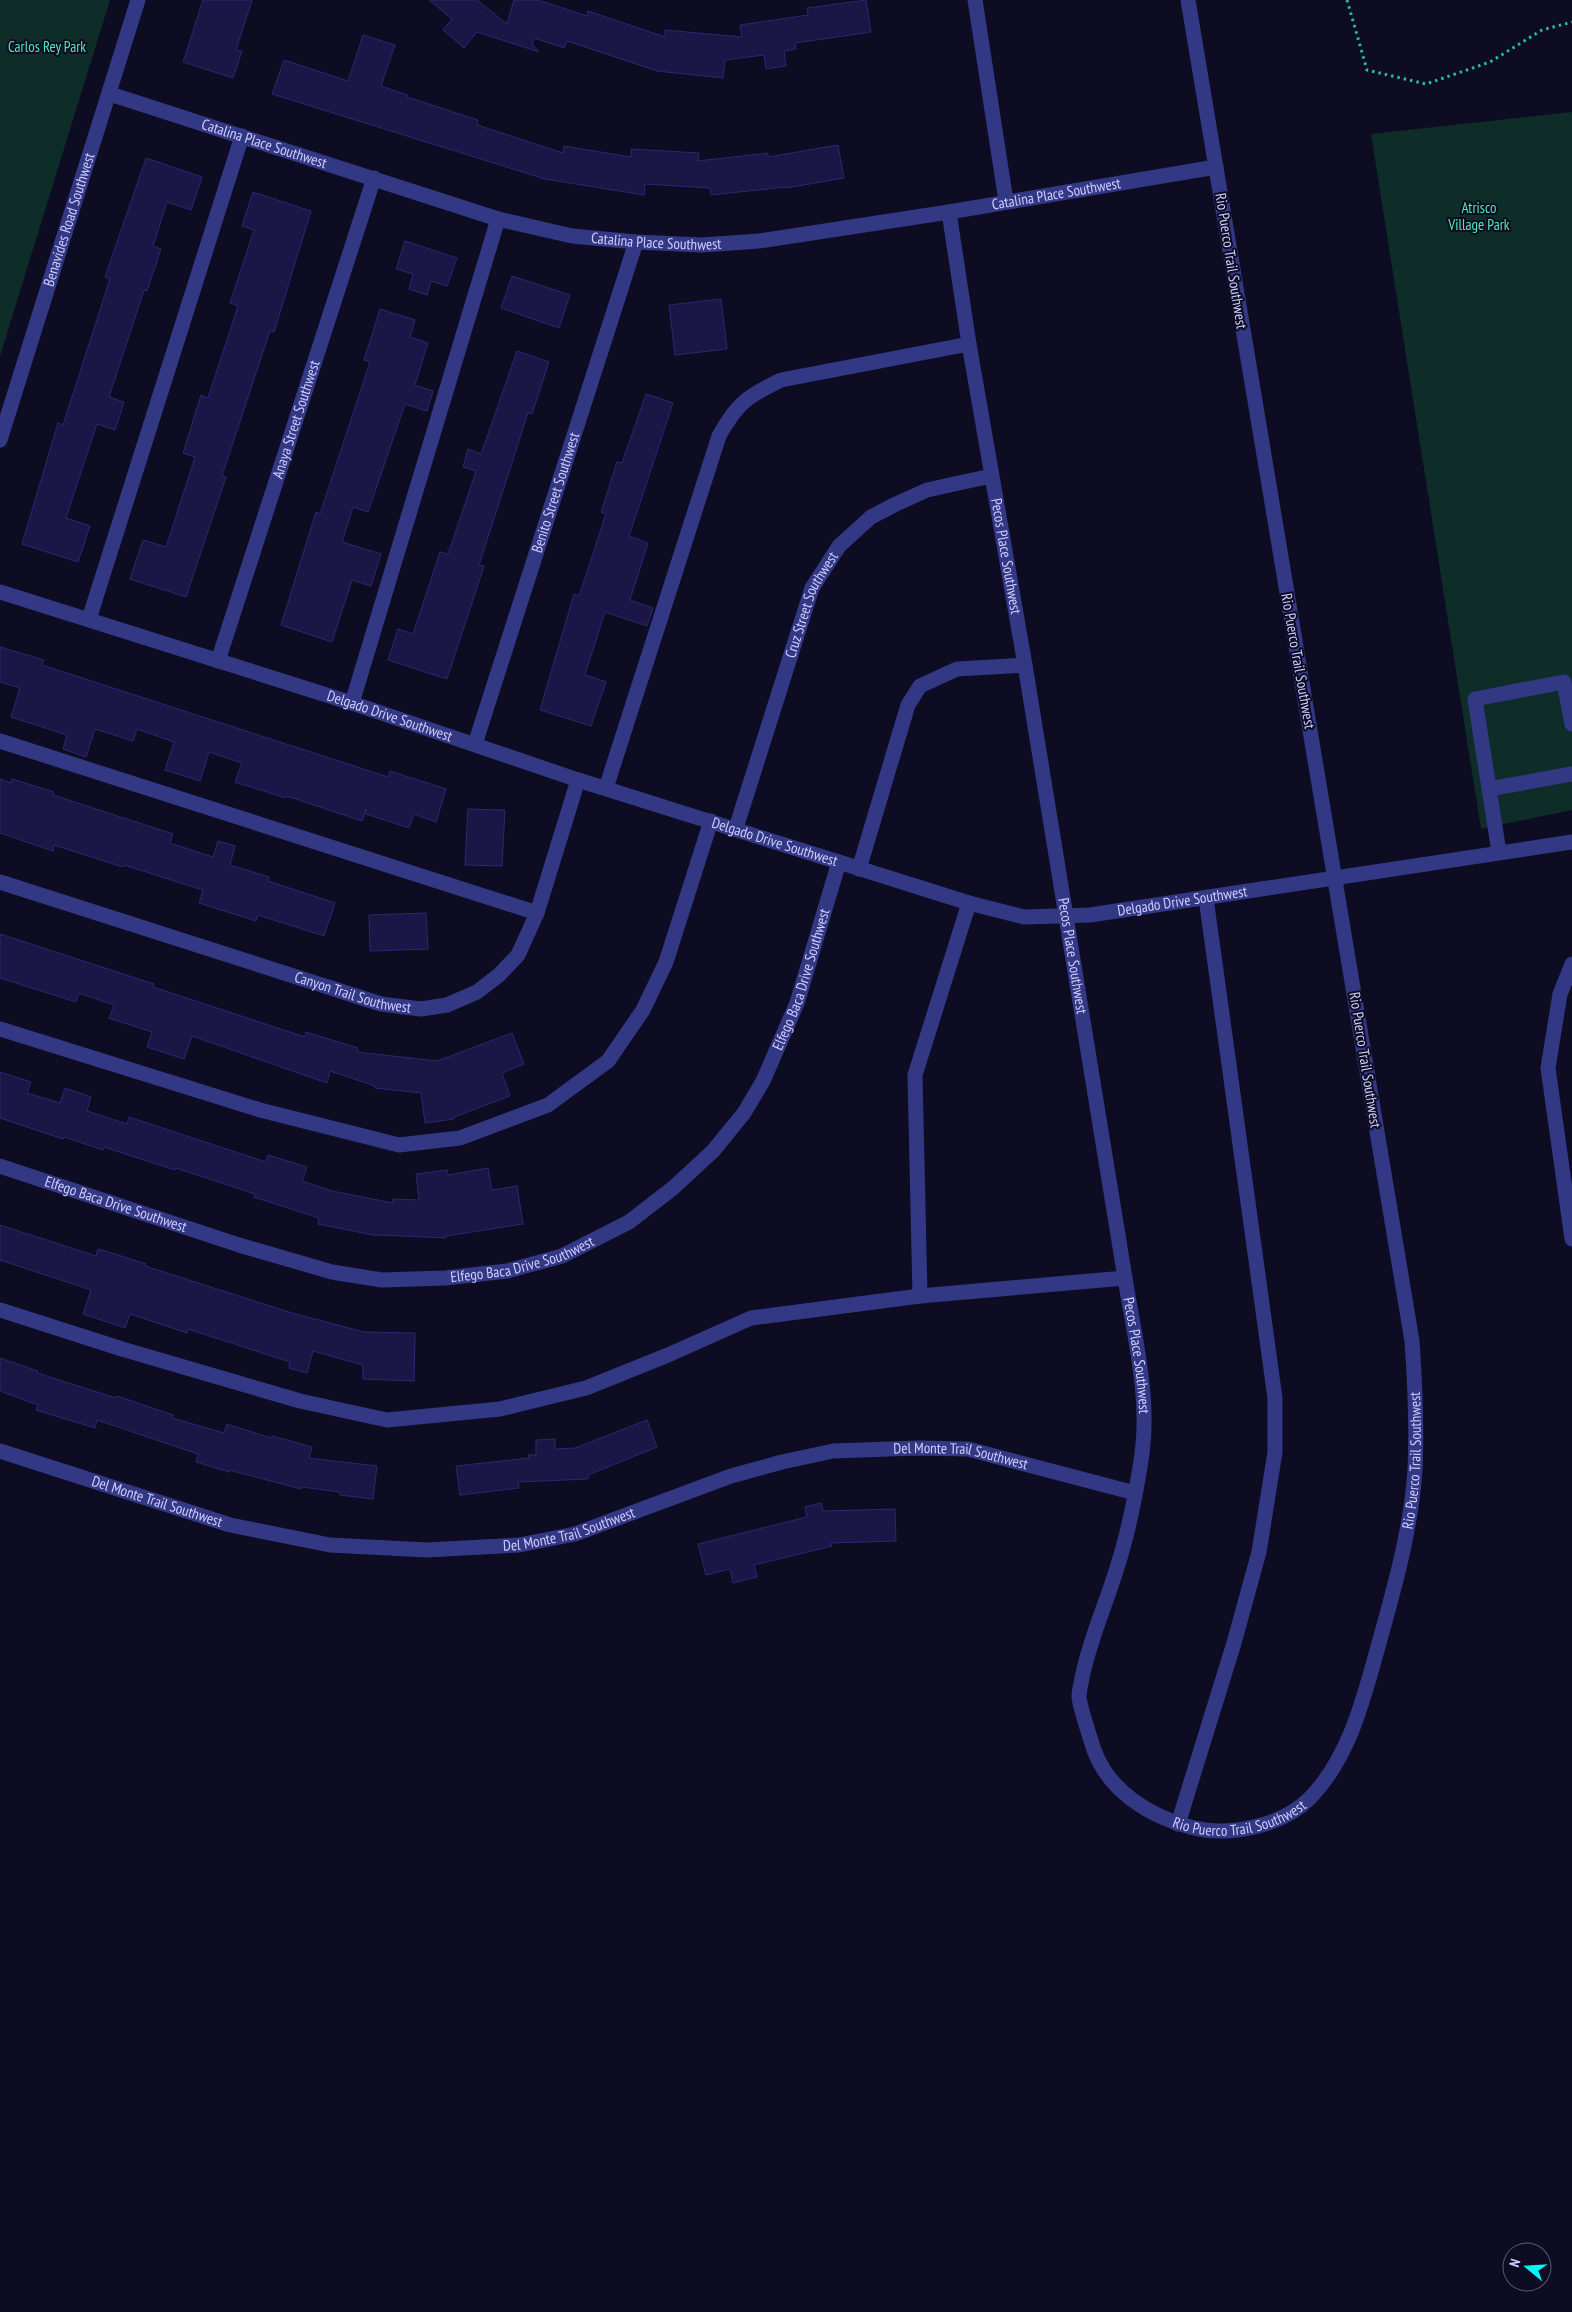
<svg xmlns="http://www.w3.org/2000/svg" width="1572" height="2312" font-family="'PT Sans Narrow',sans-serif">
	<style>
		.green { fill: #0e2d29 }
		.building { fill: #1b1645; stroke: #2e2673 }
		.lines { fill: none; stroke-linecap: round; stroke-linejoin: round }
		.path { stroke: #24bca4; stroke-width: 3; stroke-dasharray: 2.5 4; stroke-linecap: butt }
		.minor { stroke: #333885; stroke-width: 15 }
		.labels { text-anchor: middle; stroke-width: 4; stroke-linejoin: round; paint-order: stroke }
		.park-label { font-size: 15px; fill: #50e8b3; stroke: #0d0c23 }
		.street-label { font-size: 15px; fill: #cecdff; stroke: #0d0c23 }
	</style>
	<rect width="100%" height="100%" fill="#0d0c23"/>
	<path class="green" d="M0 0H110L0 356Z
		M1572 112V810L1481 829 1371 134Z"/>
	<path class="building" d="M203 0H252L236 50 242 51 233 78 183 62Z
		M429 0H477L507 24 514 0H538L587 16 588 11 665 37V30L742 37 740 25 808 15 807 8 866 0 871 32 795 43 796 49 784 51 786 66 766 69 764 55 725 60 723 78 657 71 567 41 564 48 534 38 532 44 539 52 477 32 464 48 443 30 452 19Z
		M363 35 395 45 381 86 407 95V97L478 120 477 125 563 153 564 146 631 157V149L699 153 698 161 768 153V157L838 145 844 178 786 188V187L711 195 710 188 645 184 644 195 545 179 272 94 284 60 348 81Z
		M146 158 202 177 191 210 167 202 153 246 161 249 147 291 144 290 109 397 124 402 115 430 97 424 66 518 90 526 78 562 22 544 58 423 63 425 110 279 105 277Z
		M253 192 311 211 274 332 270 331 222 476 226 477 186 597 130 579 143 540 166 547 195 457 183 453 201 395 208 398 238 306 230 303 254 230 242 226Z
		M405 241 457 258 447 286 431 281 427 295 409 289 413 274 396 269Z
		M512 276 570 295 559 328 501 308Z
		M721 299 727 349 675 355 669 305Z
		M380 309 415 320 410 337 428 343 415 385 433 391 427 411 405 404 368 512 353 507 342 542 381 554 371 586 352 580 332 642 281 625 316 512 320 514 370 362 364 360Z
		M517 351 549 362 532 414 528 413 479 565 484 566 447 679 388 660 398 629 413 634 440 552 448 554 476 471 463 467 468 449 481 454Z
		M646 394 673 403 629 536 648 543 630 600 653 608 647 626 605 612 585 675 606 682 591 726 540 710 574 594 579 596 606 514 601 512 617 462 622 463Z
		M0 647 44 660 42 665 388 777 390 771 446 789 436 822 414 814 409 828 366 814V809L362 821 287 796 286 798 235 782 242 763 209 752 200 781 165 770 174 742 137 729 133 741 95 729 86 757 63 749 67 735 11 717 20 688 0 682Z
		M0 779 11 783 12 779 54 792 53 795 173 834 170 843 213 857 218 841 235 846 230 865 269 877 268 881 335 903 324 936 258 915 256 921 199 903 203 890 124 865 123 867 54 845 53 851 0 833Z
		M468 809 505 810 502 866 465 865Z
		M426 913 428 949 370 951 369 915Z
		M0 934 154 984 153 987 305 1037 306 1032 358 1048 357 1052 437 1061 512 1033 524 1064 502 1073 510 1096 454 1117V1119L425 1123 421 1093 375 1088V1086L330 1071 327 1083 192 1036 184 1059 147 1047 152 1032 109 1018 114 1005 79 993 76 1002 0 978Z
		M0 1072 31 1082 27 1093 60 1103 65 1088 91 1097 87 1111 127 1124 129 1117 266 1162 268 1155 307 1167 302 1181 332 1191 393 1203V1199L419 1200 416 1174 447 1170 448 1175 488 1168 492 1190 517 1186 523 1224 446 1236V1238L379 1235 378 1236 318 1224 319 1218 254 1197 255 1194 176 1168 175 1170 104 1147 103 1150 64 1137 63 1139 0 1118Z
		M0 1225 96 1256 98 1249 112 1253 146 1264 145 1266 292 1313 364 1332 415 1333 414 1381 363 1379V1365L313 1351 307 1373 289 1368 290 1362 188 1329 187 1333 130 1314 125 1328 83 1314 91 1290 0 1260Z
		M0 1358 38 1371 37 1373 116 1398 117 1396 173 1415 172 1418 224 1433 227 1424 271 1438 272 1436 312 1447 309 1458 377 1466 373 1499 340 1495V1492L302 1487 301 1489 229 1470V1472L196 1462 198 1454 97 1420 95 1428 36 1410 38 1405 0 1391Z
		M647 1420 657 1447 588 1475V1479L518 1482 519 1488 460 1495 456 1466 529 1458 528 1455H536V1440L555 1439V1449L575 1448Z
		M821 1503 823 1511 895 1509 896 1541 831 1543 832 1546 754 1565 757 1577 733 1583 730 1569 706 1575 698 1544 807 1517 805 1507Z"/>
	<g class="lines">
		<path class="path" d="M1347 0 1367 70 1426 84 1490 62 1542 30 1572 22"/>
		<g class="minor">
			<path d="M975 0 1006 201"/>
			<path id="s1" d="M110 94 498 219 572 236 636 242 702 245 759 241 949 212 1216 167"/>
			<path id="s2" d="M949 212 969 344 1025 665 1125 1278C1134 1335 1150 1396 1142 1454 1136 1495 1128 1535 1115 1574 1104 1609 1089 1642 1082 1678 1081 1684 1079 1691 1079 1697 1080 1708 1090 1737 1094 1750 1109 1791 1149 1816 1190 1827 1228 1837 1281 1827 1310 1798 1350 1757 1364 1697 1379 1643 1395 1586 1411 1529 1415 1470 1417 1426 1415 1384 1412 1341L1188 0"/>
			<path id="s3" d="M0 440 138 0"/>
			<path id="s4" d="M0 592 352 703 578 780 969 903 1024 917 1090 915 1572 842"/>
			<path d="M89 619 242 136"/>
			<path id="s5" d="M218 661 374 178"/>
			<path d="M352 703 498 219"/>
			<path d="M0 741 537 913"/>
			<path id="s6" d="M475 744 636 242"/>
			<path d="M606 788 719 436C737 403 748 396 781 380L969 344"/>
			<path d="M1489 789 1572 774"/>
			<path id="s7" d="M736 828 812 588 839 546 871 517 896 504 927 490 991 476"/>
			<path d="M1499 852 1475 699 1564 682 1572 724"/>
			<path d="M859 869 908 705 920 686 957 669 1025 665"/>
			<path id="s8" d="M0 882 381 1004 421 1009 447 1005 477 992 499 975 518 955 537 913 578 780"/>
			<path d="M1572 964 1560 994 1548 1068 1572 1239"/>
			<path d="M0 1029 260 1110 399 1145 460 1138 548 1105 608 1061 643 1010 666 962 711 821"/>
			<path id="s9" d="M0 1166 239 1245 332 1272 382 1280 445 1278 507 1271 562 1256 629 1222 673 1188 713 1151 744 1113 763 1081 797 1003 839 862"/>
			<path d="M920 1296 915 1075 969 903"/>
			<path d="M0 1310 122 1349 300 1401 387 1420 500 1409 586 1388 668 1355 751 1318 920 1296 1125 1278"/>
			<path id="s10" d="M0 1451 230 1525 330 1545 427 1550 519 1545 575 1534 731 1476 782 1462 833 1451 917 1448 968 1449 1135 1493"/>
			<path d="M1178 1824 1234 1643 1259 1552 1275 1452V1398L1206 898"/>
		</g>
	</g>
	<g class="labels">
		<g class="park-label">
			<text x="47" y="52">Carlos Rey Park</text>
			<text x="1479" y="213">Atrisco<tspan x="1479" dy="17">Village Park</tspan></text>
		</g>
		<g class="street-label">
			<text dy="5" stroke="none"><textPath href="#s1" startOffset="162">Catalina Place Southwest</textPath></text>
			<text dy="5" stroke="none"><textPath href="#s1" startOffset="972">Catalina Place Southwest</textPath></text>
			<text dy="5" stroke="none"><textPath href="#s3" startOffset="231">Benavides Road Southwest</textPath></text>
			<text dy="5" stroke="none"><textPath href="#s1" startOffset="568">Catalina Place Southwest</textPath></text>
			<text transform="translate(1231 261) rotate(81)" y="5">Rio Puerco Trail Southwest</text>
			<text dy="5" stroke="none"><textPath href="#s5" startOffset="254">Anaya Street Southwest</textPath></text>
			<text dy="5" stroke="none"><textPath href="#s6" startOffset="264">Benito Street Southwest</textPath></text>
			<text dy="5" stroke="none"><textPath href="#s2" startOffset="349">Pecos Place Southwest</textPath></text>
			<text dy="5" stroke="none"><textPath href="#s7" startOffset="236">Cruz Street Southwest</textPath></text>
			<text transform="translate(1298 661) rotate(80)" y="5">Rio Puerco Trail Southwest</text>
			<text dy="5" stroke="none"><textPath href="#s4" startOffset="409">Delgado Drive Southwest</textPath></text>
			<text dy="5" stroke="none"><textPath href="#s4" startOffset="814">Delgado Drive Southwest</textPath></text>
			<text dy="5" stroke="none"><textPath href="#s4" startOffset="1234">Delgado Drive Southwest</textPath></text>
			<text dy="5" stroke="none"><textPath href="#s2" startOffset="754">Pecos Place Southwest</textPath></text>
			<text dy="5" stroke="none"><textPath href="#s9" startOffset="962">Elfego Baca Drive Southwest</textPath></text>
			<text dy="5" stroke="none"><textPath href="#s8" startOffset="370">Canyon Trail Southwest</textPath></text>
			<text transform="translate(1365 1060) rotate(81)" y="5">Rio Puerco Trail Southwest</text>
			<text dy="5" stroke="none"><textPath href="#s9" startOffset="122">Elfego Baca Drive Southwest</textPath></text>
			<text dy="5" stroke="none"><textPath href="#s9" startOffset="542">Elfego Baca Drive Southwest</textPath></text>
			<text dy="5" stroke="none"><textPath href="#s2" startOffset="1159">Pecos Place Southwest</textPath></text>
			<text dy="5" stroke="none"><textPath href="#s10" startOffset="990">Del Monte Trail Southwest</textPath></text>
			<text dy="5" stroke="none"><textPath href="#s2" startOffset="2179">Rio Puerco Trail Southwest</textPath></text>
			<text dy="5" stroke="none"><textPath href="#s10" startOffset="165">Del Monte Trail Southwest</textPath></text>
			<text dy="5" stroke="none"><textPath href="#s10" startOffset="585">Del Monte Trail Southwest</textPath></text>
			<text dy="5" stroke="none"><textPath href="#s2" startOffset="1744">Rio Puerco Trail Southwest</textPath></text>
		</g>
	</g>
	<g transform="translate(1527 2267) rotate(288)"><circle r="24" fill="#0d0c23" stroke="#5a597b"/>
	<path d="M0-4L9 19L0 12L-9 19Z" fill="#00f8f8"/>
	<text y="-8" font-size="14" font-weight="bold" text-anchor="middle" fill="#cecdff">N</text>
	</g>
</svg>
